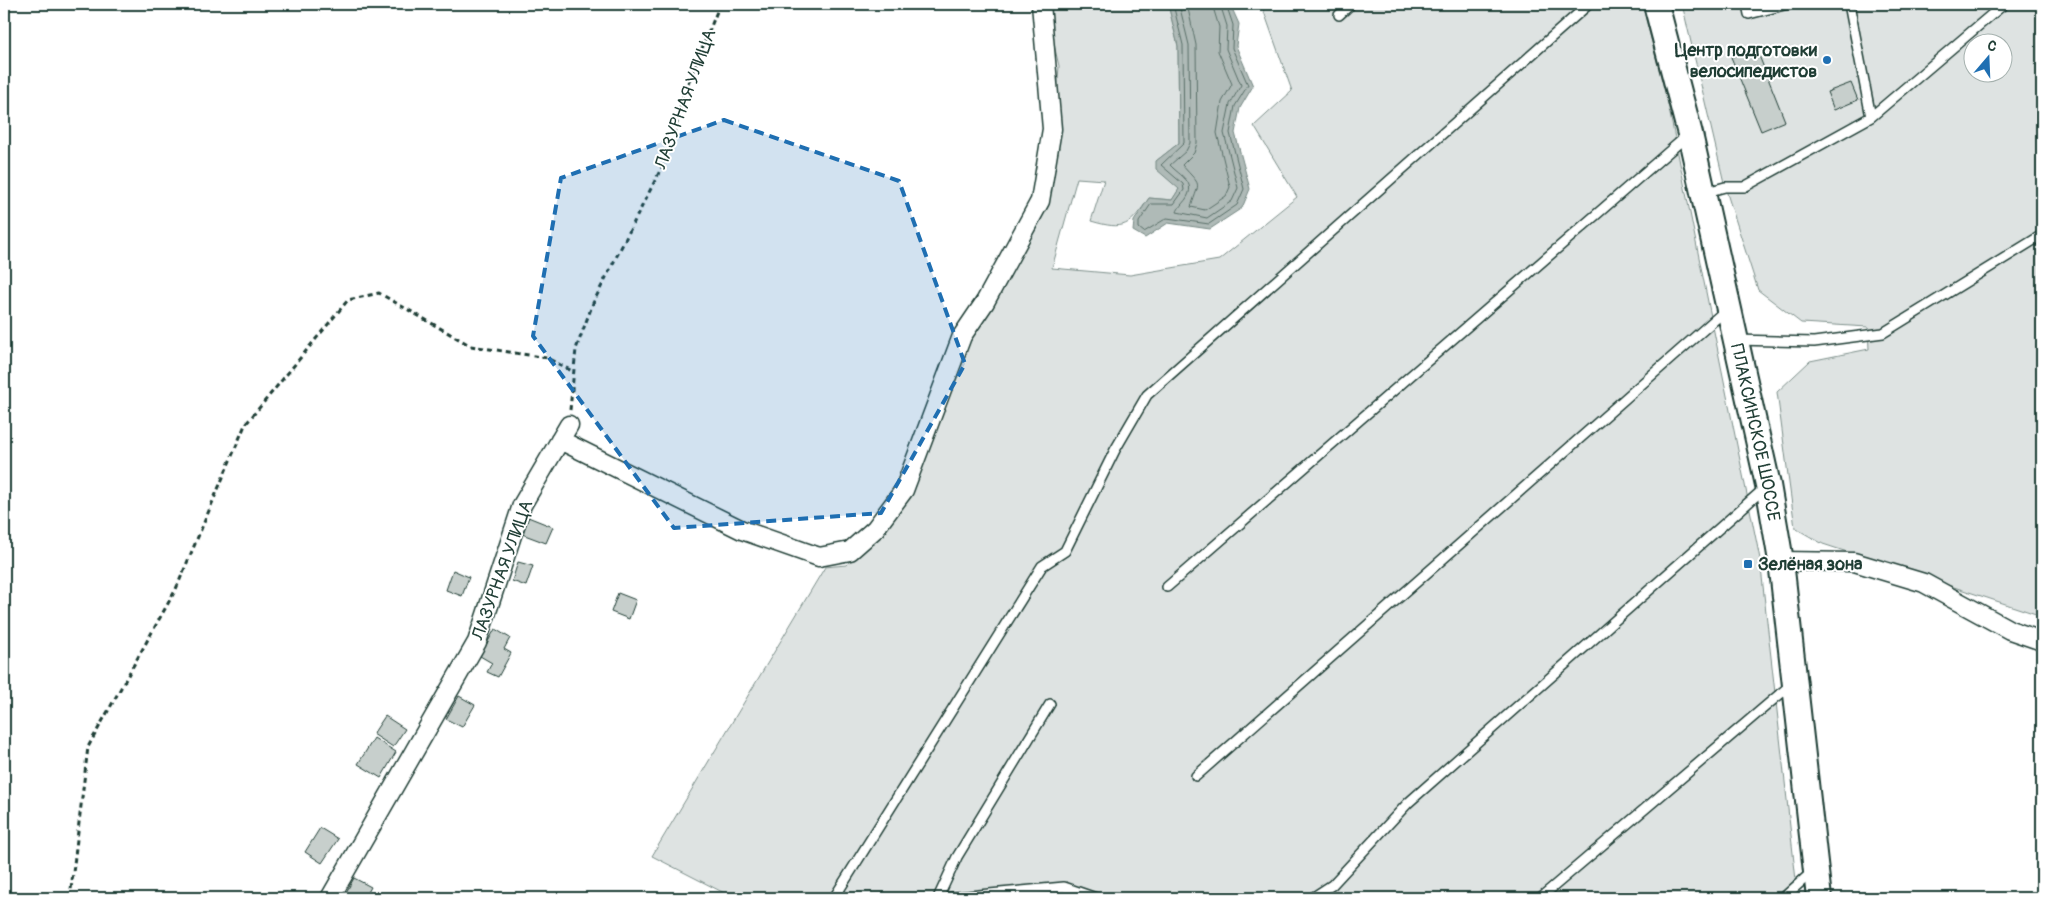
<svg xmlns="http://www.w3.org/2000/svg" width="2046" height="902" font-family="Pangolin,sans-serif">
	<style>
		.green { fill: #dee3e2; stroke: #7e908b; fill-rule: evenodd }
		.water { fill: #afbab7; stroke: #758883 }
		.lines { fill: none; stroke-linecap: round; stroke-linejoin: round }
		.shore { stroke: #596f68; stroke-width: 1 }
		.building { fill: #c7cfcc; stroke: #1f3d34 }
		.lane-casing { stroke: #1f3d34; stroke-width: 12 }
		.street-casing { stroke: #1f3d34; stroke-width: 21 }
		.secondary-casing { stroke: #1f3d34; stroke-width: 28 }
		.path { stroke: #1f3d34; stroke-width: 3; stroke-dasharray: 5 4; stroke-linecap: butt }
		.lane { stroke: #fff; stroke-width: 9 }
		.street { stroke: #fff; stroke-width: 18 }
		.secondary { stroke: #fff; stroke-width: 24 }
		.marked { fill: #1f6fb2; fill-opacity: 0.2; stroke: #1f6fb2; stroke-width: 4; stroke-dasharray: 10 6; stroke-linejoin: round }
		.poi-dot { fill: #1f6fb2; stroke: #fff; stroke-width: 2 }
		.labels { text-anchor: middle; stroke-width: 4; stroke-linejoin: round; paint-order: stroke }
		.poi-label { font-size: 18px; font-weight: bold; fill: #1f3d34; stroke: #fff; text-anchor: end }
		.street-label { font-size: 18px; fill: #1f3d34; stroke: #fff }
	</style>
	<rect width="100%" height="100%" fill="#fff"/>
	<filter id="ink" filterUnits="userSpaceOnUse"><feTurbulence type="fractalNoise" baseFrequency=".02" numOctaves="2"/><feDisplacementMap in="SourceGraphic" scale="10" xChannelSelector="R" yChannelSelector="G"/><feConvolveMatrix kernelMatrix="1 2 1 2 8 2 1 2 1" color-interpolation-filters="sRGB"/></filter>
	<g filter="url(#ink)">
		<path class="green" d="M1048 4H1168L1178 46 1179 143 1156 161 1180 188 1172 200 1149 198C1130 226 1125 231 1091 221L1104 180 1077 178 1052 268 1130 275 1219 260 1297 197 1254 126 1292 91 1262 6 1264 4H1642L1668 104 1760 559 1798 898H734L652 856 825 567 846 565 877 535 911 497 960 356 1042 217 1050 186 1059 66 1050 28Z
			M1682 4H2042V616L1823 544 1795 528 1777 392 1810 361 1869 349 1868 327 1801 323 1758 290 1725 187ZM1974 42H2004V72H1974Z"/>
		<path class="water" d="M1168 4H1230L1239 24 1236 46 1253 86 1240 108 1235 133 1250 189 1242 208 1210 229 1168 223 1145 238 1133 231 1134 221 1149 198 1172 200 1179 189 1156 169V161L1179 143 1178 46Z"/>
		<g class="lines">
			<path class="shore" d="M1173 4 1183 45 1184 143 1161 165 1183 184 1184 190 1174 204H1151L1139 222V228L1144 232 1167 218 1209 224 1237 205 1244 189 1230 133 1235 106 1248 85 1232 48 1233 25 1226 4
				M1179 4 1189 45 1190 143 1186 151 1170 165C1180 176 1197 182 1186 199 1183 203 1178 208 1177 212L1207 218 1232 201 1238 188 1224 133 1230 104 1241 85 1226 49 1227 26 1220 4
				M1187 4 1196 45 1197 143 1194 153 1182 165C1202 188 1200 179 1191 207L1205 210 1226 196 1230 187 1217 133 1222 102 1232 84 1218 51 1219 27 1212 4"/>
		</g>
		<path class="building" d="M1756 48 1785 121 1761 131 1731 57Z
			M1851 83 1858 100 1834 110 1827 92Z
			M528 517 553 527 546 543 522 534Z
			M518 562 533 566 526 586 512 581Z
			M453 570 469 577 462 596 446 590Z
			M618 593 636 600 629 619 611 612Z
			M495 629 510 638 504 649 511 653 498 677 487 672 492 663 480 656Z
			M459 696 475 705 462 727 446 719Z
			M385 716 405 729 393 747 373 734Z
			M374 738 396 752 381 778 358 764Z
			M320 828 338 839 322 863 305 852Z
			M354 878 371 887 365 898H343Z"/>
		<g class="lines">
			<defs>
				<path id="lane" d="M1747 4 1749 14 1788 4
					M1849 4 1871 117
					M1339 15 1351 4
					M1703 193 1725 187H1744L1871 117 2004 4
					M1736 340 1814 342 1883 333 2042 235
					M1167 587 1688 135
					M1196 776 1727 309
					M834 898 1042 566 1065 551 1115 450 1147 395 1589 4
					M938 898 957 857 1050 704
					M946 898 1064 887 1096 898
					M1312 898 1332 885 1408 803 1766 487
					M1540 898 1793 683
					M1783 898 1812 872"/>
				<path id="street" d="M560 440 742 530 819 557 850 551 875 529 904 490 962 336 985 302 1040 201 1052 129 1041 4
					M1781 561 1854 562 1924 583 2010 630 2042 641
					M330 898 477 642 522 505 569 425"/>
				<g id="secondary">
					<path id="s1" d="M1656 4 1690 134 1768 485 1781 561 1819 898"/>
				</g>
			</defs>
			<use href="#lane" class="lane-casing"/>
			<use href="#street" class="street-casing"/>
			<use href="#secondary" class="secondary-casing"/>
			<path class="path" d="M570 410 576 349 593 303 670 151 684 93 720 4
				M70 898 88 747 176 589 245 425 348 300 379 293 471 346 547 358 574 372"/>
			<use href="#lane" class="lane"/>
			<use href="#street" class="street"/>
			<use href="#secondary" class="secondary"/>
		</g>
	</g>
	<path class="marked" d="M724 120 899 181 965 364 881 513 674 528 533 336 561 178Z"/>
	<g class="poi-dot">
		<circle cx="1827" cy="60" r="5"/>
		<rect x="1743" y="559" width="10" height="10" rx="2.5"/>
	</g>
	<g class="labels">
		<g class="poi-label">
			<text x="1817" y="56">Центр подготовки<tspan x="1817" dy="21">велосипедистов</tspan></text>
			<text x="1758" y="570" text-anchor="start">Зелёная зона</text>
		</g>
		<g class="street-label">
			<text transform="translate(685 99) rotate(-70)" y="6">ЛАЗУРНАЯ УЛИЦА</text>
			<text dy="6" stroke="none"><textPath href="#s1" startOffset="440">ПЛАКСИНСКОЕ ШОССЕ</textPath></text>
			<text transform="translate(502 570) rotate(-70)" y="6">ЛАЗУРНАЯ УЛИЦА</text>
		</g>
	</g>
	<rect width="2046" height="902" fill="none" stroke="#fff" stroke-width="20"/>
	<rect x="10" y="10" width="2026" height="882" fill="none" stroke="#1f3d34" stroke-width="2" filter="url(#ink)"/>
	<g transform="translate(1988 58) rotate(19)"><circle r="24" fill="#ffffff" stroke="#a5b1ae"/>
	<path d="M0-4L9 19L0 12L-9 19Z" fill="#1f6fb2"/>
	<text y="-8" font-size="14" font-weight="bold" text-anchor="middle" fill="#1f3d34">С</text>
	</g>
</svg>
